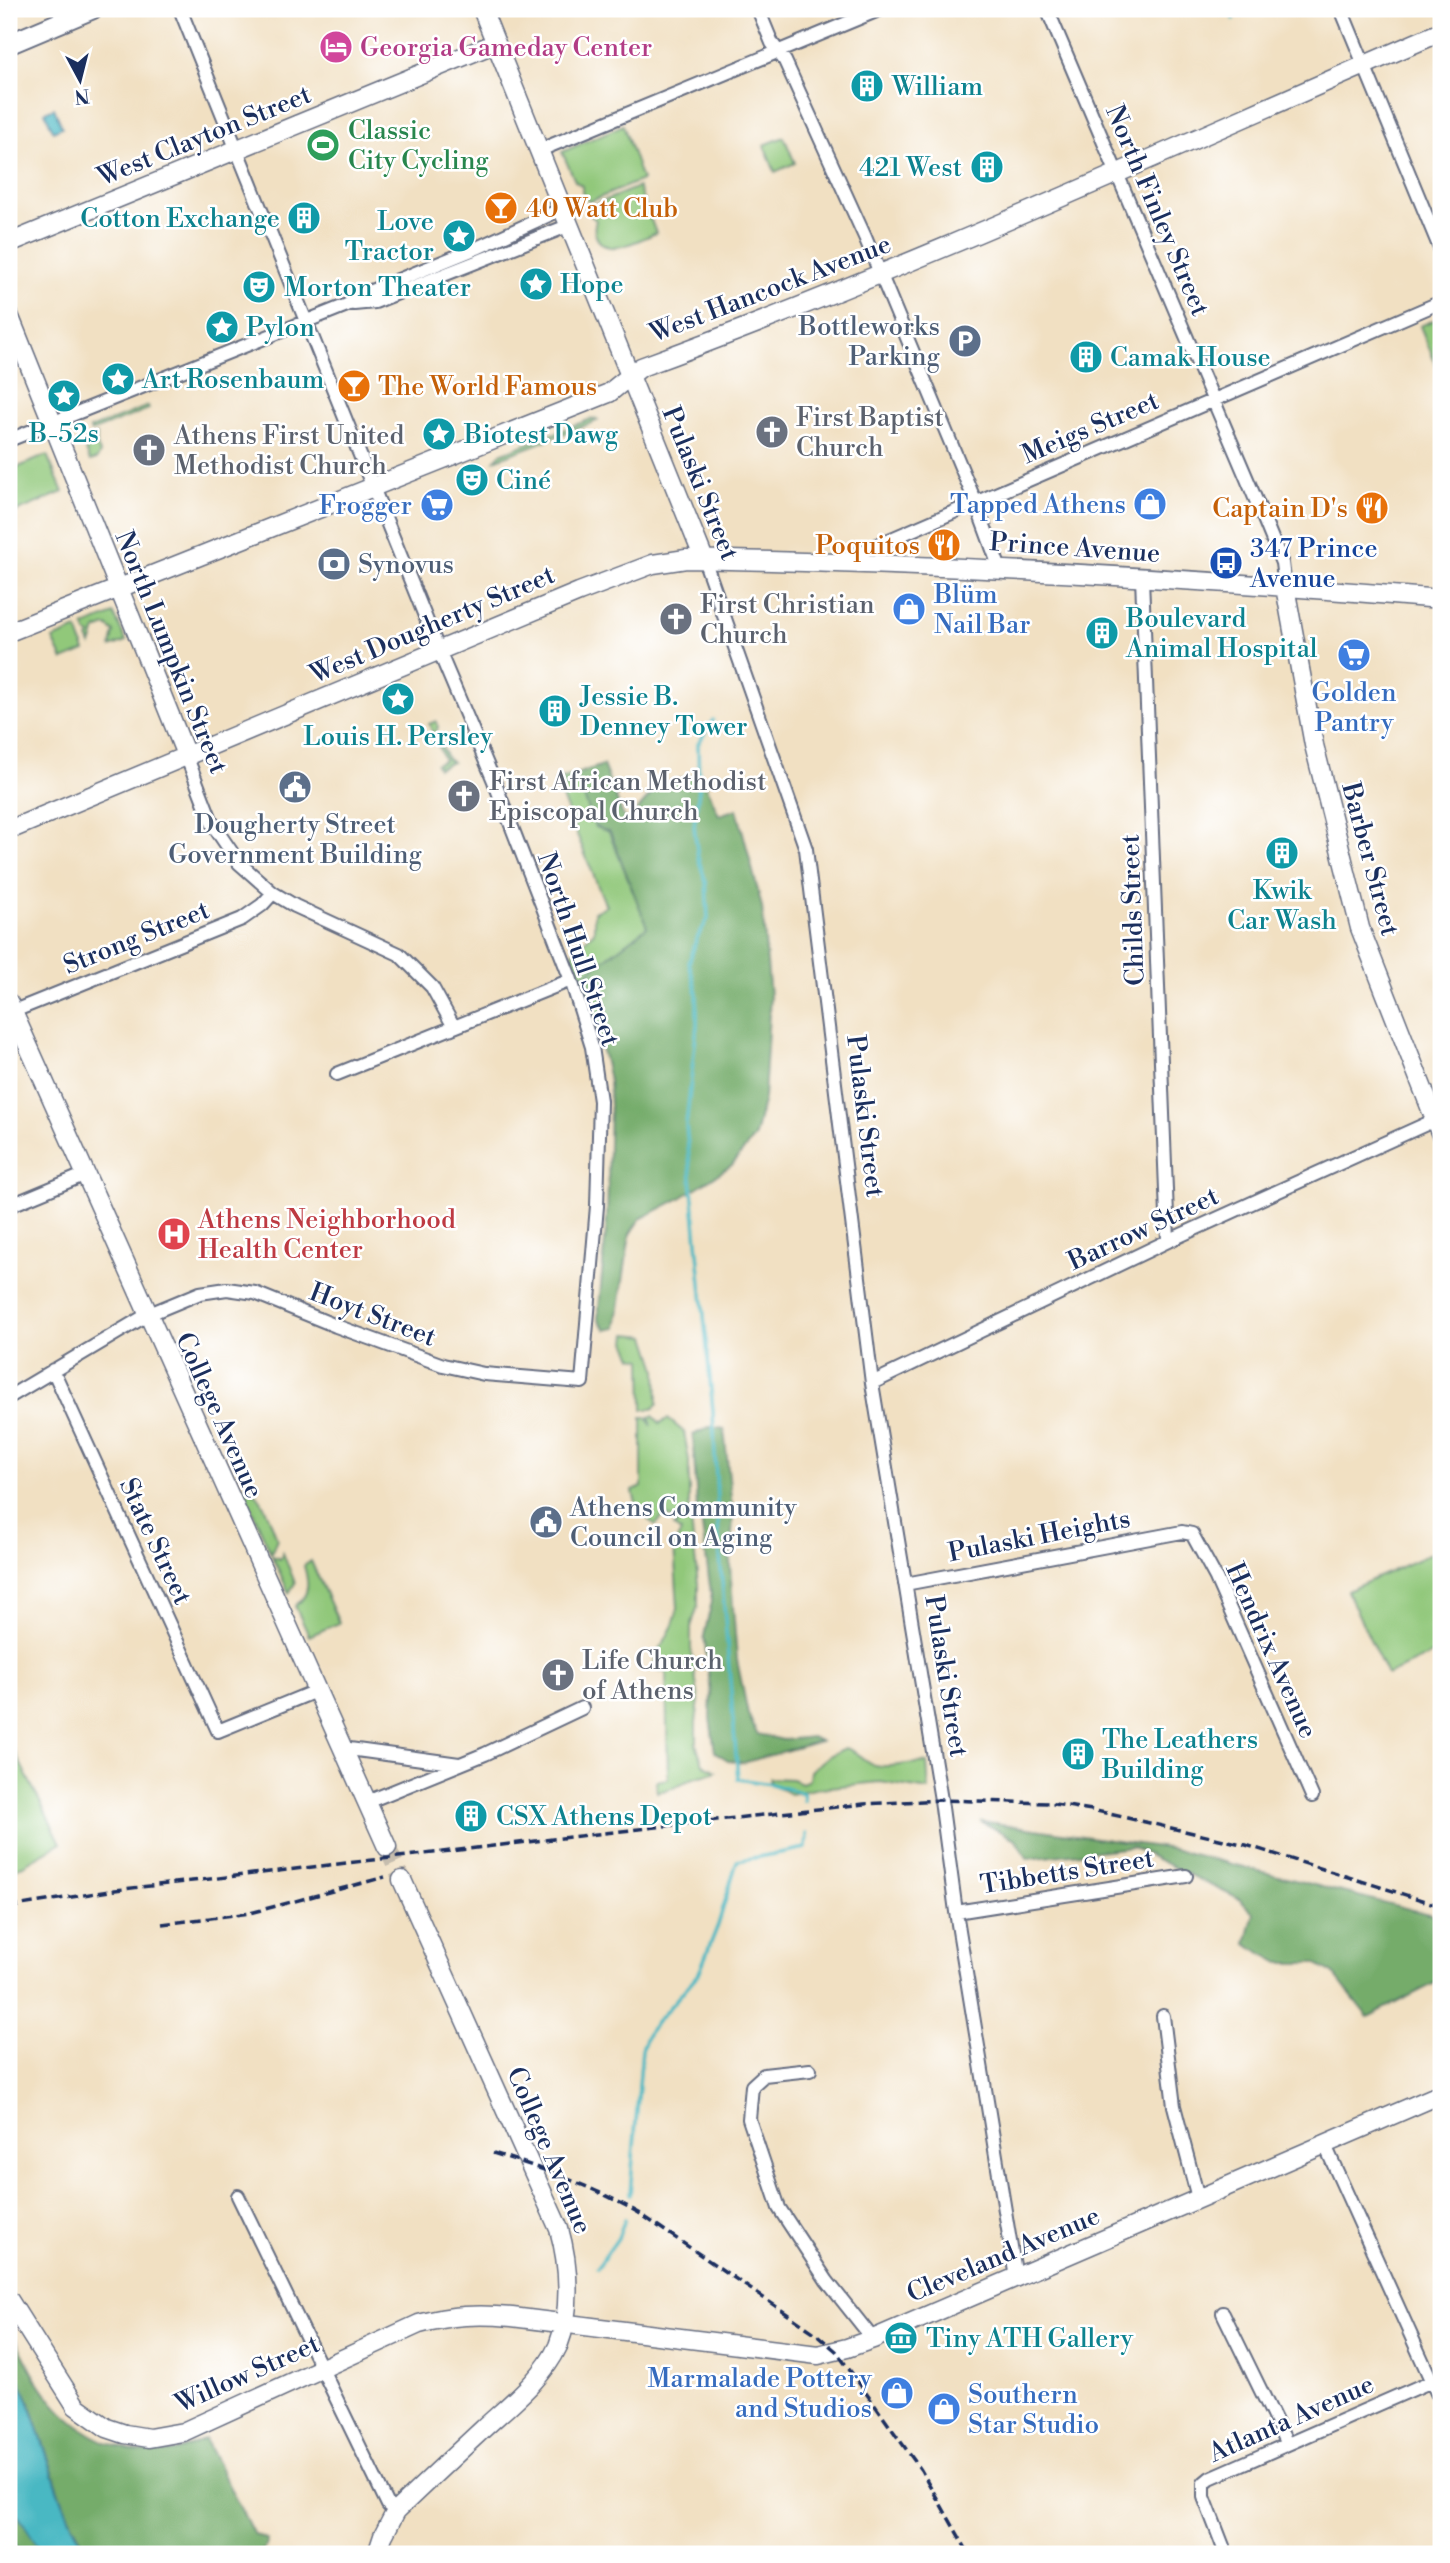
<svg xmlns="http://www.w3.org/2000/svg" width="1450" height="2563" font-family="'Libre Bodoni',serif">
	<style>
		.green { fill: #91c87a; stroke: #567c6c; stroke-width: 2 }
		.forest { fill: #74ac6a; stroke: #486e64; stroke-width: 2 }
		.water { fill: #4ab8c3; stroke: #327490; stroke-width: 2 }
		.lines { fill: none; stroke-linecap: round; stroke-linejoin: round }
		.stream { stroke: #4ab8c3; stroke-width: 3.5 }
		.secondary-tunnel { stroke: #c6bdae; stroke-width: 18; stroke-dasharray: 18 9; stroke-linecap: butt }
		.street-casing { stroke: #666d81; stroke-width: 16 }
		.secondary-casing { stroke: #666d81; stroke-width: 21 }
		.primary-casing { stroke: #666d81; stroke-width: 23 }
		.street { stroke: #fff; stroke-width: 12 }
		.secondary { stroke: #fff; stroke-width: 18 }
		.primary { stroke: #fff; stroke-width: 19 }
		.rail { stroke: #1b2f5e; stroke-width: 3.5; stroke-dasharray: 10 5; stroke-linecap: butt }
		.labels { text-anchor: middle; stroke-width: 5; stroke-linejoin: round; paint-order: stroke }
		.hotel-label { font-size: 26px; fill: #b23c85; stroke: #fff; text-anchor: start }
		.culture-label { font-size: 26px; fill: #0d838f; stroke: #fff; text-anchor: start }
		.leisure-label { font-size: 26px; fill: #27864d; stroke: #fff; text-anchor: start }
		.street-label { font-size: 26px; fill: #1b2f5e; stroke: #fff }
		.food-label { font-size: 26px; fill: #c56008; stroke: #fff; text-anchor: start }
		.service-label { font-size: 26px; fill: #4e5e75; stroke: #fff; text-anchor: start }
		.worship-label { font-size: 26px; fill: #5b616d; stroke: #fff; text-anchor: start }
		.shop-label { font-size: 26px; fill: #366cbe; stroke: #fff; text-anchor: end }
		.transit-label { font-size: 26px; fill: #164399; stroke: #fff; text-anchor: start }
		.health-label { font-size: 26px; fill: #be3a42; stroke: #fff; text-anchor: start }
	</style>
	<rect width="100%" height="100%" fill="#fff"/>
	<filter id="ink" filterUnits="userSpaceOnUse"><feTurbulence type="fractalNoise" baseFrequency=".0143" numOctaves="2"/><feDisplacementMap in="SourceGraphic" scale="14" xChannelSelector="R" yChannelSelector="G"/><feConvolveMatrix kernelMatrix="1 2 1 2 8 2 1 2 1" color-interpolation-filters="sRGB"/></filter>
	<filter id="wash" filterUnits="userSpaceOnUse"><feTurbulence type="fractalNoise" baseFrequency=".00686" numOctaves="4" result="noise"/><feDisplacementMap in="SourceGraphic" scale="28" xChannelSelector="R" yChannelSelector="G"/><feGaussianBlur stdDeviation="1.57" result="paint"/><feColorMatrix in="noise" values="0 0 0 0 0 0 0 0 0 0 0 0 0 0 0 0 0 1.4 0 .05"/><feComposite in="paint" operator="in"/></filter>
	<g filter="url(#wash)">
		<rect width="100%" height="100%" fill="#f1e0c2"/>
		<path class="green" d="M623 125 642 180 589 202 582 193V186L575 181 562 152Z
			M784 137 795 163 775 172 764 145Z
			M638 187 656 233C640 239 606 260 596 236 594 230 594 227 596 220L591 216V206Z
			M1441 317V377L1420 326Z
			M148 406 149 409 91 432 90 429Z
			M591 419 599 420 495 460 500 454Z
			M97 435V446L100 453 97 459 90 461 83 443 86 439Z
			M47 455 63 492 9 515V471Z
			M114 614 126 641 111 647 114 632 107 626 96 630 91 645 88 638 91 635 87 634 84 626Z
			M77 629 85 651 63 660 53 639Z
			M436 721 438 727 436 732 447 759 452 762 438 768 436 764 444 760 429 724Z
			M579 782 595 827 609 832 648 927 580 978 572 956 573 952 594 932V912L606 906 559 790Z
			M627 1334 646 1336 657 1369 658 1404 653 1409H643L642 1359 633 1357 626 1342Z
			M653 1416 660 1423 668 1419 684 1432 689 1460V1504L698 1584V1605L691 1627V1648L699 1701 696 1722V1744L703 1764 716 1771C709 1775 702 1775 694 1778 681 1783 672 1790 657 1792L656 1781 668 1779 666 1672 653 1669 655 1659 673 1625 678 1608 674 1546 681 1532 674 1527 678 1523 665 1514 656 1525C641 1516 636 1508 633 1491L642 1487V1417H646L652 1426 649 1417Z
			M242 1486C262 1487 270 1522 277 1538L271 1554Z
			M1441 1549V1650L1387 1675 1347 1591Z
			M283 1553 295 1583 289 1593 272 1556 280 1559Z
			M311 1561 339 1623 309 1636 295 1606C310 1595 309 1583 304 1566Z
			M9 1741 61 1843 9 1873Z
			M845 1748C857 1750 863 1762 875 1765 892 1769 910 1761 927 1763L929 1790 880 1782 820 1788 790 1794 769 1782 770 1778 793 1779 802 1783 809 1780 810 1771 827 1757Z"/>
		<path class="forest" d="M603 765 626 823 660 784 690 776 706 785 719 815 737 809 762 907 770 996 764 1098 755 1136 732 1165 679 1199 640 1219 630 1234 616 1328 606 1330 598 1319 607 1219 610 1106 609 1080 603 1054 580 978 647 927 610 832 595 827 579 783 559 790 555 781Z
			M709 1427 724 1429 733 1517 730 1566 737 1660 748 1714 757 1734 783 1740 812 1737 820 1741 743 1763 728 1760 715 1752 710 1718 711 1694 704 1636 712 1601 702 1526 697 1509 693 1435Z
			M980 1821 1172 1849 1441 1917V1976L1439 1981 1368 2017 1333 1973 1315 1963H1280L1246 1944 1254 1913 1239 1899 1132 1847 1028 1859 1015 1839Z
			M9 2327C22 2350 33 2378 50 2398 79 2435 127 2460 175 2451 185 2449 196 2443 205 2439L253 2533 267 2540 262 2554H89L66 2511 30 2403 9 2361Z
			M9 2501 41 2550 43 2554H23L9 2538Z"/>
		<path class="water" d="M54 108 62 127 53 131 45 112Z
			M9 2361C45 2421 50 2496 89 2554H43L9 2501Z"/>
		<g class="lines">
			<path class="stream" d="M1229 9 1234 19
				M713 720 698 744 699 789 694 826 698 858 706 882 708 919 696 940 689 963 697 993V1025L686 1125 713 1411 719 1544 738 1779 771 1784 803 1793 804 1801
				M630 2194 642 2049 649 2031 699 1973 718 1925 737 1861 806 1848 807 1834
				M597 2268 618 2238 625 2219"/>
		</g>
	</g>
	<g filter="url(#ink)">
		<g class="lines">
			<path class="secondary-tunnel" d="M387 1847 402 1880"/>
			<defs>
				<path id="street" d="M758 9 772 43 785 61 865 237 975 501 1000 569
					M1047 9 1264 519 1282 563 1285 587
					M1341 9 1441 251
					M540 150 881 9
					M354 304 375 302 570 225
					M9 440 347 305 371 291 477 248 564 208
					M704 559 806 849 872 1383 941 1800 956 1912 1016 2278
					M838 562 1441 302
					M1142 578 1168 1241
					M186 755 213 825 239 863 273 893 295 906 399 954 432 987 454 1027
					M9 1013 242 919 262 905 273 893
					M337 1074 571 980
					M9 1206 86 1174
					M53 1370 218 1731 316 1691
					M872 1383 1168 1241 1435 1120
					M9 1397 147 1315 200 1293 227 1289 255 1293 336 1326 443 1365 484 1374 582 1382 597 1206 600 1101 592 1047 571 980 494 781 439 651 180 9
					M905 1584 1182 1532 1192 1534 1216 1578 1312 1796
					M342 1748 459 1764
					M367 1802 485 1754 582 1708
					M956 1912 1186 1876
					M1163 2016 1174 2106 1198 2198
					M810 2070 764 2075 752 2086 749 2119 779 2208 827 2281 873 2339
					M1324 2143 1441 2402
					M238 2196 388 2505 396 2511
					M1223 2313 1287 2444
					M1226 2554 1204 2497V2483L1210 2478 1441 2377"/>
				<path id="secondary" d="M482 9 704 559
					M9 243 496 43
					M9 315 186 755
					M1285 587 1314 745 1360 928 1441 1135
					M9 632 609 393 641 367C913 268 1176 146 1441 32
					M9 830 579 592 653 564 686 559C939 564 1190 578 1441 599
					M9 1003 387 1847
					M9 2300 76 2406 107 2428 125 2434 149 2438 183 2432 419 2324C452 2315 478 2314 512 2317L818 2355 847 2348 873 2339 1441 2094
					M377 2554 383 2536 396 2511C425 2483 454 2456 483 2429 509 2405 543 2379 558 2346 572 2311 569 2264 559 2229L402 1880"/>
				<path id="primary" d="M9 44 92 9"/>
			</defs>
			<use href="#street" class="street-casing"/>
			<use href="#secondary" class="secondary-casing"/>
			<use href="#primary" class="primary-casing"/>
			<use href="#street" class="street"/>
			<use href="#secondary" class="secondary"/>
			<use href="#primary" class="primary"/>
			<path class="rail" d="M9 1907 115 1890 708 1821 864 1804 941 1800 1048 1803 1092 1810 1246 1845 1441 1906
				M162 1924 250 1913 385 1877
				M493 2153C544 2169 592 2186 639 2213L815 2333 836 2351 921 2470 969 2554"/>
		</g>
	</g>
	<defs>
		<symbol id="hotel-disc" viewBox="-11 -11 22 22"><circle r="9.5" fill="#d1479c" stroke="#fff"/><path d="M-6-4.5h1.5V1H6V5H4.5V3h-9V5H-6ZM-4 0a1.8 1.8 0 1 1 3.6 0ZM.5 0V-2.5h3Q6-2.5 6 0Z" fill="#fff"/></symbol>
		<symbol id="building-disc" viewBox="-11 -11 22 22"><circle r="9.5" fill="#0f9aa8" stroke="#fff"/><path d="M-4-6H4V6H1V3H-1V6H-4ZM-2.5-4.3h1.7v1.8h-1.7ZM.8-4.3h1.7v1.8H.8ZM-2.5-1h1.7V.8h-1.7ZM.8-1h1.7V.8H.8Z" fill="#fff"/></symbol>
		<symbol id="stadium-disc" viewBox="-11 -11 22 22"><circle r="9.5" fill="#2e9e5b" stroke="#fff"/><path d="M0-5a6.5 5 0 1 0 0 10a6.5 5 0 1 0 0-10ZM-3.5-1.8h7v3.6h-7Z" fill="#fff"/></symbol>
		<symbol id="bar-disc" viewBox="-11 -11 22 22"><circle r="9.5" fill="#e8710a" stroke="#fff"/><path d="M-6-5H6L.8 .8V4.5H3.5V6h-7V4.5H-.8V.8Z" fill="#fff"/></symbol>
		<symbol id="sight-disc" viewBox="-11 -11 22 22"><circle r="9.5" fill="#0f9aa8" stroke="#fff"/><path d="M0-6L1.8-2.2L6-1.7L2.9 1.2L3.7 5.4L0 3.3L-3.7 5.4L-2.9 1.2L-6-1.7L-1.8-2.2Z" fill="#fff"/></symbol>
		<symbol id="theatre-disc" viewBox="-11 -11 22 22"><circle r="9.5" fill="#0f9aa8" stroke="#fff"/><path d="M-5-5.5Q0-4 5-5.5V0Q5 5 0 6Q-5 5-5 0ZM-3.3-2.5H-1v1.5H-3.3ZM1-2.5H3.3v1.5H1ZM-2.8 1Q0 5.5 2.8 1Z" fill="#fff"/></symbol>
		<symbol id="parking-disc" viewBox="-11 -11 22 22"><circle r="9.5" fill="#5c6f8a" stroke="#fff"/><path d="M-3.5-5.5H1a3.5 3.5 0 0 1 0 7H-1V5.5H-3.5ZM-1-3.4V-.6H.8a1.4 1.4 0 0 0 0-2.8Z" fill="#fff"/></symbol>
		<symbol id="church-disc" viewBox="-11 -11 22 22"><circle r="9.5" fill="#6b7280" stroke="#fff"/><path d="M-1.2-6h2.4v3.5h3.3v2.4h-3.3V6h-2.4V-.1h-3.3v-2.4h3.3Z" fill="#fff"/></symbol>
		<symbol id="shop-disc" viewBox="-11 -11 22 22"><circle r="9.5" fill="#3f7fe0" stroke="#fff"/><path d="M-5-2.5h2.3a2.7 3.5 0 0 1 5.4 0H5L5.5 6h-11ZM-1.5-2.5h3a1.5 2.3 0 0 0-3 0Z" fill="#fff"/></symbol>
		<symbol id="supermarket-disc" viewBox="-11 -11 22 22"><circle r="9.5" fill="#3f7fe0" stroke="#fff"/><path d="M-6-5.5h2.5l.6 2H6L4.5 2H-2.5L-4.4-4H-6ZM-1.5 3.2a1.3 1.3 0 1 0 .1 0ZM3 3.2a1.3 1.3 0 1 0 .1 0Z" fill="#fff"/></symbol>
		<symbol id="restaurant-disc" viewBox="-11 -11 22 22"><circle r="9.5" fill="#e8710a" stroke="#fff"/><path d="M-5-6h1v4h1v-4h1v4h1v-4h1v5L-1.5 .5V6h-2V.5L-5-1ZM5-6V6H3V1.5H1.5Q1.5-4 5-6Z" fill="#fff"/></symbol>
		<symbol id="bus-disc" viewBox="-11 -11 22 22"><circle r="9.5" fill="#1a4fb4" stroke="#fff"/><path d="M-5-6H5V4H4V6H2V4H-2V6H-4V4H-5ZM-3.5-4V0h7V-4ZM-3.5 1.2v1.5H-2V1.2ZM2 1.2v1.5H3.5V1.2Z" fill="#fff"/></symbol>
		<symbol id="bank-disc" viewBox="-11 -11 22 22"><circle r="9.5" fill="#5c6f8a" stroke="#fff"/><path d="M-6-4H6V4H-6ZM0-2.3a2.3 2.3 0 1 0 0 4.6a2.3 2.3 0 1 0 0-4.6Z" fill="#fff"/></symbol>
		<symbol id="civic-disc" viewBox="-11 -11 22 22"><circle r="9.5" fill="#5c6f8a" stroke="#fff"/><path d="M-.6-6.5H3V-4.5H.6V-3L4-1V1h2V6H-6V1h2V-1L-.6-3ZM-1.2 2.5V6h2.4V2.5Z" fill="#fff"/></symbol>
		<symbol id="hospital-disc" viewBox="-11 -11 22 22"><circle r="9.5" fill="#e0444e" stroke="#fff"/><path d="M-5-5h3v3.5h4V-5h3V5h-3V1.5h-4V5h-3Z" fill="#fff"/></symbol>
		<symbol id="museum-disc" viewBox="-11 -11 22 22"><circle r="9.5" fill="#0f9aa8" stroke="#fff"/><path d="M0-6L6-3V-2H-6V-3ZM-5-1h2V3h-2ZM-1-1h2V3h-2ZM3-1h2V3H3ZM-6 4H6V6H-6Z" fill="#fff"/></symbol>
	</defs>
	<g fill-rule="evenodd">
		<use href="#hotel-disc" x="317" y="28" width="38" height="38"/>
		<use href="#building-disc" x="848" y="67" width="38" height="38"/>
		<use href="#stadium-disc" x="304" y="126" width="38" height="38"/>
		<use href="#building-disc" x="968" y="148" width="38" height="38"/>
		<use href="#bar-disc" x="482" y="189" width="38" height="38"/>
		<use href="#building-disc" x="285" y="199" width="38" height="38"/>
		<use href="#sight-disc" x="440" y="217" width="38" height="38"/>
		<use href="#sight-disc" x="517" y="265" width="38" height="38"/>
		<use href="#theatre-disc" x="240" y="268" width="38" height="38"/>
		<use href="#sight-disc" x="203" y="308" width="38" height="38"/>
		<use href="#parking-disc" x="946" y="322" width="38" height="38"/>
		<use href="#building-disc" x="1067" y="338" width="38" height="38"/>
		<use href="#sight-disc" x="99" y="360" width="38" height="38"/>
		<use href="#bar-disc" x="335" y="367" width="38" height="38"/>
		<use href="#sight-disc" x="45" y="377" width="38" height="38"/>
		<use href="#church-disc" x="753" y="413" width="38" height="38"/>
		<use href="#sight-disc" x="420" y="415" width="38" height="38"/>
		<use href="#church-disc" x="130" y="431" width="38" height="38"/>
		<use href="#theatre-disc" x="453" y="461" width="38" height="38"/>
		<use href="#shop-disc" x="1131" y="485" width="38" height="38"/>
		<use href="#supermarket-disc" x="418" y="486" width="38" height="38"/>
		<use href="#restaurant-disc" x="1353" y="489" width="38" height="38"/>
		<use href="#restaurant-disc" x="925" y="526" width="38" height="38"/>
		<use href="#bus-disc" x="1207" y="544" width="38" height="38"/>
		<use href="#bank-disc" x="315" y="545" width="38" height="38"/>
		<use href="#shop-disc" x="890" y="590" width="38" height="38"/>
		<use href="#church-disc" x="657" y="600" width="38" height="38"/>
		<use href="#building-disc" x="1083" y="614" width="38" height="38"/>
		<use href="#supermarket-disc" x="1335" y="636" width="38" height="38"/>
		<use href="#sight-disc" x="379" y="680" width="38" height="38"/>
		<use href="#building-disc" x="536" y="692" width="38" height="38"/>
		<use href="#civic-disc" x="276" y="768" width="38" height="38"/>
		<use href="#church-disc" x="445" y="777" width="38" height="38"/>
		<use href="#building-disc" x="1263" y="834" width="38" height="38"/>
		<use href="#hospital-disc" x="155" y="1215" width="38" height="38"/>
		<use href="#civic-disc" x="527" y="1503" width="38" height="38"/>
		<use href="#church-disc" x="539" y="1656" width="38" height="38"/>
		<use href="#building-disc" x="1059" y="1735" width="38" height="38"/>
		<use href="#building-disc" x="452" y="1797" width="38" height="38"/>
		<use href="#museum-disc" x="882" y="2319" width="38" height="38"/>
		<use href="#shop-disc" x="878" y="2374" width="38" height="38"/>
		<use href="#shop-disc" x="925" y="2390" width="38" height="38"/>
	</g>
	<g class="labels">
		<g class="hotel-label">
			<text x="360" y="56">Georgia Gameday Center</text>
		</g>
		<g class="culture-label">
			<text x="892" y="95">William</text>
			<text x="962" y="176" text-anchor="end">421 West</text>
			<text x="280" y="227" text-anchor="end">Cotton Exchange</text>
			<text x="434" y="230" text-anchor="end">Love<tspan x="434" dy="30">Tractor</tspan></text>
			<text x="560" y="293">Hope</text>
			<text x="284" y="296">Morton Theater</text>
			<text x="246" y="336">Pylon</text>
			<text x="1110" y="366">Camak House</text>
			<text x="142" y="388">Art Rosenbaum</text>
			<text x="64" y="442" text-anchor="middle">B-52s</text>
			<text x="464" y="443">Biotest Dawg</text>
			<text x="496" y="489">Ciné</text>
			<text x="1126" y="627">Boulevard<tspan x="1126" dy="30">Animal Hospital</tspan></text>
			<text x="580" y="705">Jessie B.<tspan x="580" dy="30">Denney Tower</tspan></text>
			<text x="398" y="745" text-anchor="middle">Louis H. Persley</text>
			<text x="1282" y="899" text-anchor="middle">Kwik<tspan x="1282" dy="30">Car Wash</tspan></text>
			<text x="1102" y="1748">The Leathers<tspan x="1102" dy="30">Building</tspan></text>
			<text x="496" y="1825">CSX Athens Depot</text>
			<text x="926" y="2347">Tiny ATH Gallery</text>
		</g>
		<g class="leisure-label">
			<text x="348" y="139">Classic<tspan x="348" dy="30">City Cycling</tspan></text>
		</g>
		<g class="street-label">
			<text transform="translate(204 135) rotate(-22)" y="9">West Clayton Street</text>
			<text transform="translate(1158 210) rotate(67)" y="9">North Finley Street</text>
			<text transform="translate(770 288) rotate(-21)" y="9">West Hancock Avenue</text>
			<text transform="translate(1090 427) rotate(-23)" y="9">Meigs Street</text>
			<text transform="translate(701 483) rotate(68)" y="9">Pulaski Street</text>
			<text transform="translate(1075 547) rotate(4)" y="9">Prince Avenue</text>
			<text transform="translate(432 624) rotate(-23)" y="9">West Dougherty Street</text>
			<text transform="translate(172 652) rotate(68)" y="9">North Lumpkin Street</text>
			<text transform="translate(1371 859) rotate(75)" y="9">Barber Street</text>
			<text transform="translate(1132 910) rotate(-92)" y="9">Childs Street</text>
			<text transform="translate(136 937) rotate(-22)" y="9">Strong Street</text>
			<text transform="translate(579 949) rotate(71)" y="9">North Hull Street</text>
			<text transform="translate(866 1116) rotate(83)" y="9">Pulaski Street</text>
			<text transform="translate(1143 1228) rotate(-25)" y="9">Barrow Street</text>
			<text transform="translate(373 1314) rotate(21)" y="9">Hoyt Street</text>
			<text transform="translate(220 1415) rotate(66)" y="9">College Avenue</text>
			<text transform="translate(1039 1535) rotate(-11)" y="9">Pulaski Heights</text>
			<text transform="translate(156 1541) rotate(65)" y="9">State Street</text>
			<text transform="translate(1272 1650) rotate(66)" y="9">Hendrix Avenue</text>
			<text transform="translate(947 1676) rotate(81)" y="9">Pulaski Street</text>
			<text transform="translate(1067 1871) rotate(-9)" y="9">Tibbetts Street</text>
			<text transform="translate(550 2150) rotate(67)" y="9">College Avenue</text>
			<text transform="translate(1003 2254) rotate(-23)" y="9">Cleveland Avenue</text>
			<text transform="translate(247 2373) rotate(-24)" y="9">Willow Street</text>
			<text transform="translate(1291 2418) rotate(-24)" y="9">Atlanta Avenue</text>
		</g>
		<g class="food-label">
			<text x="526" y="217">40 Watt Club</text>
			<text x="378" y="395">The World Famous</text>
			<text x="1348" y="517" text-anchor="end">Captain D's</text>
			<text x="920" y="554" text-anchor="end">Poquitos</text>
		</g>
		<g class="service-label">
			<text x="940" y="335" text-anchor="end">Bottleworks<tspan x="940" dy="30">Parking</tspan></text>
			<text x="358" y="573">Synovus</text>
			<text x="295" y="833" text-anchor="middle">Dougherty Street<tspan x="295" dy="30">Government Building</tspan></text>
			<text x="570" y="1516">Athens Community<tspan x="570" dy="30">Council on Aging</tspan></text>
		</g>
		<g class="worship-label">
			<text x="796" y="426">First Baptist<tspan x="796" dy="30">Church</tspan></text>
			<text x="174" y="444">Athens First United<tspan x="174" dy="30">Methodist Church</tspan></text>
			<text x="700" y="613">First Christian<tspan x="700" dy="30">Church</tspan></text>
			<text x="489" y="790">First African Methodist<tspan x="489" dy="30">Episcopal Church</tspan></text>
			<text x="582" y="1669">Life Church<tspan x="582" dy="30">of Athens</tspan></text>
		</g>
		<g class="shop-label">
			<text x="1126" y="513">Tapped Athens</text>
			<text x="412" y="514">Frogger</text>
			<text x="934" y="603" text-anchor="start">Blüm<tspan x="934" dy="30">Nail Bar</tspan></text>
			<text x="1354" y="701" text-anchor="middle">Golden<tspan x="1354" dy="30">Pantry</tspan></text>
			<text x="872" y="2387">Marmalade Pottery<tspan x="872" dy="30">and Studios</tspan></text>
			<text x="968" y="2403" text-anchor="start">Southern<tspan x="968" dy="30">Star Studio</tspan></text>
		</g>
		<g class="transit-label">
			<text x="1250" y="557">347 Prince<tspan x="1250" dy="30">Avenue</tspan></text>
		</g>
		<g class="health-label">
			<text x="198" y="1228">Athens Neighborhood<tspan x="198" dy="30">Health Center</tspan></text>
		</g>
	</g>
	<rect width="1450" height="2563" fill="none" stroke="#fff" stroke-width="35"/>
	<g transform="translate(80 80) rotate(173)" stroke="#ffffff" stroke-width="5" paint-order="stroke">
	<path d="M0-5L12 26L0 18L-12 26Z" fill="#1b2f5e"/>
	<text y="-10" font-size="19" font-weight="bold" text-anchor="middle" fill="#1b2f5e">N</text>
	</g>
</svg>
